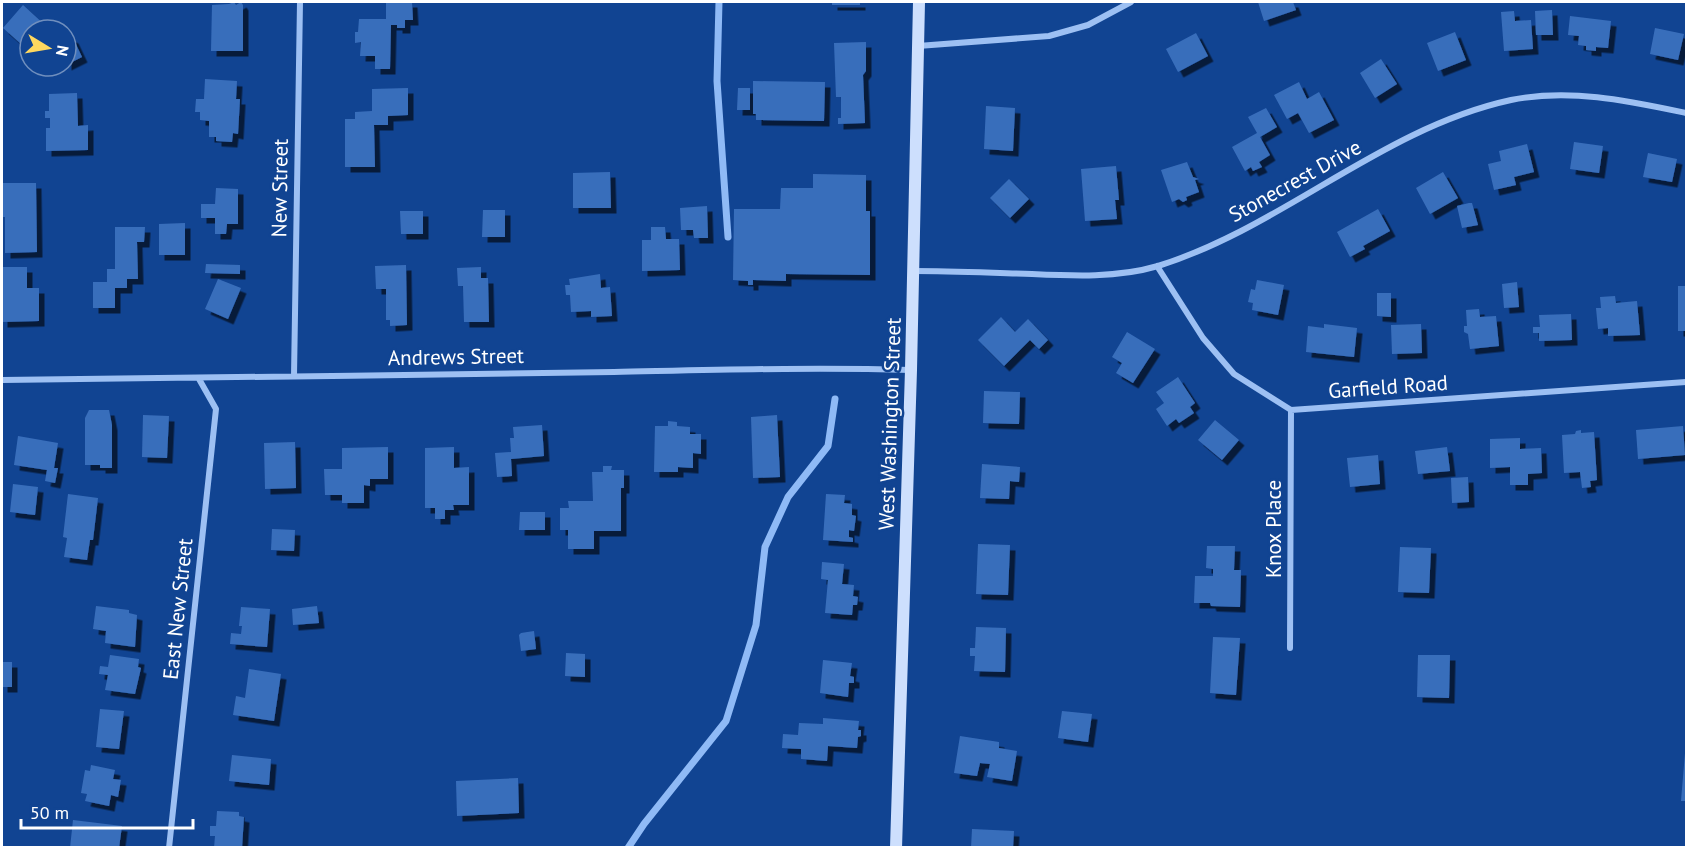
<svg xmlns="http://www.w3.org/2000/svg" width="1688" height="849" font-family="'PT Sans',sans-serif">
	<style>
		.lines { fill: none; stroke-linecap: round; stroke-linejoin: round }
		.stream { stroke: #8fbaf6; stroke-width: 7 }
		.building { fill: #396ebb; filter: url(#shadow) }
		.minor { stroke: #9dc0f3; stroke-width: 6 }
		.secondary { stroke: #cddffd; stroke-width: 12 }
		.labels { text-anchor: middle; stroke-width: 5; stroke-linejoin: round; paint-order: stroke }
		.street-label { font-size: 21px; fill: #fff; stroke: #114492 }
	</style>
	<defs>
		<filter id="shadow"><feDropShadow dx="5.5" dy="5.5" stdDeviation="0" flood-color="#0009"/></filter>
	</defs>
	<rect width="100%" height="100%" fill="#114492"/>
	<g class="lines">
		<path class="stream" d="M719 2 717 81 728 237
			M628 848 644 824 726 721 756 625 765 547 788 497 828 446 835 399"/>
	</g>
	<path class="building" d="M234 2 236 5 241 2 243 5V51H211L212 5 229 4Z
		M386 2H412L413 20H405V28H397V25H391L390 69H375V56H360L361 42 355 43V32H358L359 19H386Z
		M832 2H860V5H832Z
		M1258 2H1293L1296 10 1264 21Z
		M23 5 46 26 53 23 61 30H30L29 51 3 28Z
		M1552 10 1553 35H1536L1535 11Z
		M1514 11 1515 21 1531 20 1533 49 1504 51 1501 12Z
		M1570 16 1611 21 1608 48 1596 47V51L1586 50V46L1578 45 1579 36 1568 35Z
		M1655 28 1684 34 1678 60 1650 54Z
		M1455 32 1466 60 1438 71 1427 43Z
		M1196 33 1208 56 1178 72 1166 49Z
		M66 35 73 38 82 57 66 65Z
		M866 42V71L863 75 865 123 838 124V118H841V97H836L834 43Z
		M1381 59 1397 84 1375 98 1360 73Z
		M205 79 237 81 236 99H240L238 134 233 133 232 142 216 141V137H209V121L200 120V112H195L196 99H204Z
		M753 81 825 82 824 121 756 120V114H753Z
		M1299 82 1307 99 1319 92 1334 120 1309 133 1298 113 1287 119 1274 95Z
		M408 88V115L388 116V125H374L375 167H345V119H355V112L372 111V89Z
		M738 88H750V110H737Z
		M77 93 78 126 88 125V150L46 151V128H50V118H45V111H49V94Z
		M986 106 1015 108 1013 151 984 149Z
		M1266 108 1277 127 1260 137 1270 155 1259 162 1262 167 1253 171 1251 167 1245 171 1232 147 1257 133 1248 117Z
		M1574 142 1603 146 1599 173 1570 169Z
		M1527 144 1534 172 1514 177 1516 185 1494 190 1488 164 1501 161 1499 151Z
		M1648 153 1677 159 1672 182 1643 177Z
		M1187 162 1193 177 1199 179 1195 180 1199 192 1186 197 1187 200 1183 202 1179 199 1172 202 1161 170Z
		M1116 166 1119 200H1115L1117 219 1085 221 1081 169Z
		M610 172 611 208H573V173Z
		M1443 172 1458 198 1430 214 1416 188Z
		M813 174 866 175V211H870V275L786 274V281L753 280V285H748V281L733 280 734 209H780L781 188H813Z
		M1009 179 1029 199 1010 218 990 198Z
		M2 183H36L37 252 5 253V217H2Z
		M216 188 238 189V224H227L226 234H215V218H201V204H215Z
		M1469 203H1472L1478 225 1462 228 1457 206Z
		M707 206 708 238H694L693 230H681L680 208Z
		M1378 209 1390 231 1363 246 1365 249 1350 257 1337 232Z
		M483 210H505V237H482Z
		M400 211H423V234H401Z
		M185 223V255H159V224Z
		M115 227H145L144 242H137L138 279H127V288H115V308H93V282H107V269H115Z
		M651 227H665L666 239H679L680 270 642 271V240H651Z
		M206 264 240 265V274L205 273Z
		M406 265 407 325 390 326V320H386V289H376L375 266Z
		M2 267H27V288H39V321L2 322Z
		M481 267V278H488L489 322H464L463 286H458L457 268Z
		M600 274 601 288 610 287 612 316 591 317V311L571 312 570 295H566L565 285H570L569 279Z
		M218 279 241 288 228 319 205 309Z
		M1257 280 1284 285 1278 315 1252 310 1253 303 1248 302 1251 289 1255 290Z
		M1517 282 1519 307 1504 308 1502 284Z
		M1678 286H1686V331H1678Z
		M1377 293H1391V317L1377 316Z
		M1615 296 1616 303 1637 301 1640 335 1608 336V328L1598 329 1596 308H1601L1600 297Z
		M1479 309 1480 317 1496 316 1499 346 1470 349 1468 334 1464 332V326H1467L1466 310Z
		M1571 314 1572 340 1539 341V333H1533V327H1540L1539 315Z
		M1001 317 1015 332 1028 319 1048 340 1039 349 1030 340 1004 366 978 340Z
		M1324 324 1357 328 1354 357 1306 352 1308 326 1324 328Z
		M1421 324 1422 353 1392 354 1391 325Z
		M1127 332 1155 349 1133 383 1116 373 1122 363 1112 357Z
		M1178 377 1195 403 1190 407 1194 413 1179 423 1176 419 1167 426 1156 409 1164 403 1156 392Z
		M984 391 1020 392 1019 424 983 423Z
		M89 410H109L112 425V468H100V465H85V418Z
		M143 415 169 416 167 458 142 457Z
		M777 415 780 477 753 478 751 417Z
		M1215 420 1239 440 1222 460 1198 440Z
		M668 421 677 422V426L690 427V434H701V454L693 453V468L678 467V472H654L655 426H668Z
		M542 425 544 456 511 459 512 476 497 477 495 453 511 452 510 438H514L513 427Z
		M1683 426 1685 455 1638 459 1636 430Z
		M1581 430V433L1594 432 1597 480 1590 481 1591 487 1582 488 1580 472 1564 473 1562 435 1575 434 1576 431Z
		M18 436 58 443 54 468H58L55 483 45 481 47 470 14 465Z
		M1520 438V449L1541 448 1542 473 1528 474V485H1510V467L1490 468V439Z
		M295 442 296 488 265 489 264 443Z
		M388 447V479H370V486L364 485V503H342V495H325L324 469H342V448Z
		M454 447V468L469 467V505H453L454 510H445V519H435V508H425V448Z
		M1447 447 1450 471 1418 474 1415 451Z
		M1378 455 1380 484 1350 487 1347 458Z
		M982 464 1020 467 1019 482 1010 481 1009 499 980 498Z
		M603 466H612L611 470H624V488H621V531H594V549H568V530H560V508H569L568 501H593L592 472H603Z
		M1468 477 1469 502 1452 503 1451 478Z
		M13 484 38 487 35 515 10 512Z
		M68 494 98 498 93 540H90L87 560 64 557 67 538 63 537Z
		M826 494 845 495 844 503 852 504V515L856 516 854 531 849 530V537L853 538V542L823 540Z
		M520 512H545V530H519Z
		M272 529 295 530 294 551 271 550Z
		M978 544 1010 545 1008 595 976 594Z
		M1207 546H1235L1234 570H1241L1240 607 1211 606 1210 603H1194L1195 576H1213V569L1206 568Z
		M1400 547 1431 548 1429 593 1398 592Z
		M822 562 844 564 842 584 854 585 853 596 858 597 857 605H853L852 615 825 613 828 580 821 579Z
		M96 606 129 610V613L137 615 135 647 105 643 106 631 93 629Z
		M317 606 319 623 293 625 292 609Z
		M241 607 270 609 267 647 230 644 231 633 241 634 242 626H239Z
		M976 627 1006 628 1005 672 974 671 975 656H970V648H975Z
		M534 631 536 649 521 651 519 635 521 633Z
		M1213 637 1240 638 1236 695 1210 693Z
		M566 653 585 654V677L565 676Z
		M110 655 139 659 138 667 141 668 135 694 105 690 108 675 99 674 100 666 108 667Z
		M1418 655H1450L1449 698 1417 697Z
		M823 660 852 663 850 676 854 677V683H849L848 697 820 693Z
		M2 662H12V687H2Z
		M249 669 281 674 274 721 233 715 236 696 245 698Z
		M100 709 124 711 119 749 96 747Z
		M1062 711 1092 714 1088 742 1058 738Z
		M823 718 859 721 858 730H861V736L858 737 857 748 828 746 827 761 801 759V749L782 748 783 734 798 735 799 723 823 724Z
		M960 736 999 742V748L1017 751 1012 781 987 777 990 764 980 763 977 776 954 773Z
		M1685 753H1686V801H1681Z
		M232 755 271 759 269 785 229 781Z
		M91 765 115 770 113 779 121 780 118 797 111 795 109 806 85 801 87 794 81 793 85 770 90 771Z
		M518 778 519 813 457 816 456 781Z
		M217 811 239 812V816L244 817 242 848H214L215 836H210V826H216Z
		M73 820 122 826 119 848H70Z
		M972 829 1014 831 1013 848H971Z"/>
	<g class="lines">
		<path class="minor" d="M918 46 1049 36 1088 25 1131 2
			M1157 266 1203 338 1234 374 1291 410 1686 382
			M914 271C953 271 993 273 1032 274 1074 276 1117 278 1158 266 1283 227 1382 128 1511 100 1570 88 1629 101 1686 113
			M294 376 300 2
			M2 380C206 379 410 374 614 372 713 370 812 367 911 370
			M1290 648 1291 410
			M169 848 216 409 199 379"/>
		<path class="secondary" d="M896 848 911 370 919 2"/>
	</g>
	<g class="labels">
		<g class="street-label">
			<text transform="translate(1295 181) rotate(-29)" y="7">Stonecrest Drive</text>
			<text transform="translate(280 188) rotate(-89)" y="7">New Street</text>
			<text transform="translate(456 357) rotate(-1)" y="7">Andrews Street</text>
			<text transform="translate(1388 387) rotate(-4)" y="7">Garfield Road</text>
			<text transform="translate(890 424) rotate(-88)" y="7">West Washington Street</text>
			<text transform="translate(1274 529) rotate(-90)" y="7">Knox Place</text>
			<text transform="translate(178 609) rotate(-84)" y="7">East New Street</text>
		</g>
	</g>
	<rect width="1688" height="849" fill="none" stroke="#ffffff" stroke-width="6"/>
	<g transform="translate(48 48) rotate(101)"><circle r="28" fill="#114492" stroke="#708fbe" stroke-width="1.5"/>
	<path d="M0-4.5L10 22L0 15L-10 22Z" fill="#ffd85f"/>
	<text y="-9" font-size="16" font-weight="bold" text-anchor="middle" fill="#ffffff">N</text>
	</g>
	<path d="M21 819v9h172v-9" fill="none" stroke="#ffffff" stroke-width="3"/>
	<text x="30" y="819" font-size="18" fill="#ffffff" stroke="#114492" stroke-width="4.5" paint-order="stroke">50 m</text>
</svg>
